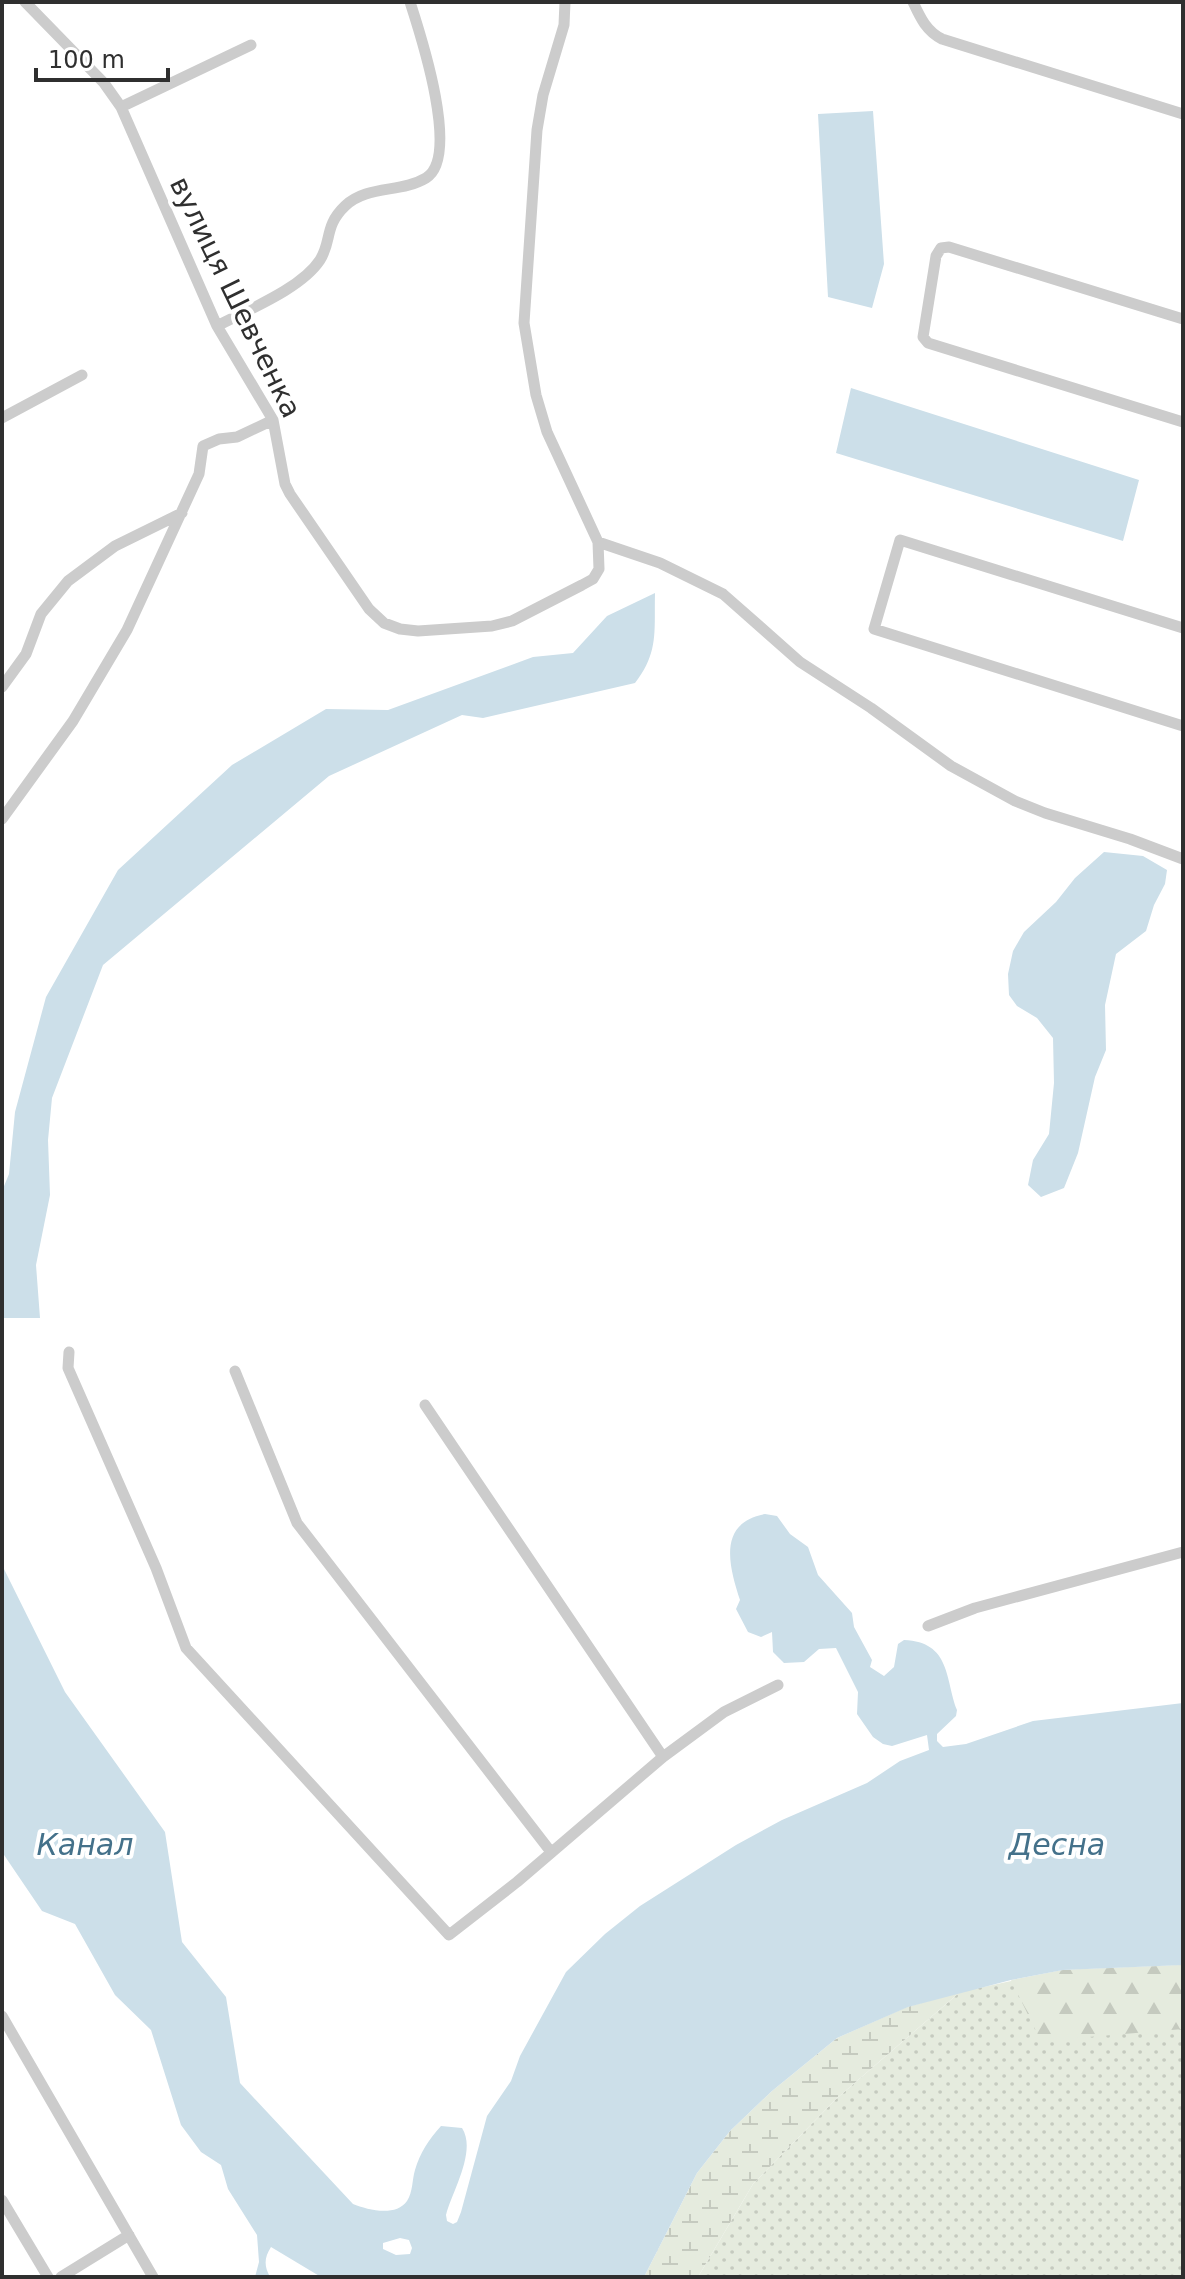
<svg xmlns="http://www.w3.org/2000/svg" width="1185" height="2279" font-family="'DejaVu Sans',sans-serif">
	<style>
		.grass { fill: url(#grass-dots) }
		.forest { fill: url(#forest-firs) }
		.wetland { fill: url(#wetland-marsh) }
		.water { fill: #ccdfe9; fill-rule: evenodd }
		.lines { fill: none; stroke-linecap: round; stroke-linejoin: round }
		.minor { stroke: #ccc; stroke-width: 11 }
		.labels { text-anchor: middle; stroke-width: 8; stroke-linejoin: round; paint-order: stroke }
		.street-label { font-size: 28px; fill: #2f2f2f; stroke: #fff }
		.water-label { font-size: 30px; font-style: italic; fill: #44718a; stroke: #fff }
	</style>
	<defs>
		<pattern id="grass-dots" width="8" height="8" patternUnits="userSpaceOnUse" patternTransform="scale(2)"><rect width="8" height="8" fill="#e5ebde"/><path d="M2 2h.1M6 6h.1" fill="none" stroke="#c5cabf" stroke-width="1.8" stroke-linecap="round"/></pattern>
		<pattern id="forest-firs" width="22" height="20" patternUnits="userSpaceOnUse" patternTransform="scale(2)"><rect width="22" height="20" fill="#e5ebde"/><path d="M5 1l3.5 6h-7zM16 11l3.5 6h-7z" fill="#c5cabf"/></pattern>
		<pattern id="wetland-marsh" width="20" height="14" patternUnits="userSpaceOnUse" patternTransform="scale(2)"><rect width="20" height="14" fill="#e5ebde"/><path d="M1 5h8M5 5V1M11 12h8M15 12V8" fill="none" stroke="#c5cabf"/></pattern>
	</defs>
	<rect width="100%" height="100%" fill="#fff"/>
	<path class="grass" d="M1183 1965V2277H698L753 2184 836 2099 960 1992 1063 1970Z"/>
	<path class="forest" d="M1183 1965V2029L1041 2041 1011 1980 1063 1970Z"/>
	<path class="wetland" d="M960 1992 836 2099 753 2184 698 2277H644L697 2173 730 2131 772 2091 837 2038 907 2007Z"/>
	<path class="water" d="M873 111 884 264 872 308 828 297 818 114Z
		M851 388 1139 480 1123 541 836 453Z
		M655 593C654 631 659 652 635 683L483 718 462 715 329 776 103 965 52 1098 48 1140 50 1195 36 1265 40 1318H2V1191L9 1174 15 1112 46 997 118 870 232 765 326 709 388 710 533 657 573 653 607 616Z
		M1104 852 1143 856 1167 870 1165 884 1154 905 1146 931 1116 954 1105 1005 1106 1050 1095 1077 1078 1153 1064 1188 1041 1197 1028 1185 1033 1160 1049 1134 1054 1083 1053 1038 1037 1018 1017 1006 1009 995 1008 974 1013 951 1024 932 1056 902 1075 878Z
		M765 1514 777 1516 790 1534 808 1547 818 1575 852 1613 854 1627 872 1660 870 1667 884 1676 894 1667 898 1644 904 1640C951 1642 945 1679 957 1710L956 1716 937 1734V1741L943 1747 966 1744 1033 1721 1183 1703V1965L1063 1970 1011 1980 908 2007 837 2038 772 2091 730 2131 697 2173 644 2277H321L271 2247C264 2258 264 2266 270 2277H255L259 2262 257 2235 228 2189 221 2165 201 2152 181 2125 151 2030 115 1995 75 1924 42 1911 2 1852V1565L65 1692 165 1832 182 1942 226 1997 240 2083 353 2204C368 2210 396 2217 407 2201 413 2192 412 2180 415 2170 420 2153 429 2139 441 2126L462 2128C477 2151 452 2192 446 2215L447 2221 453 2224 457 2222 461 2212 487 2116 511 2081 520 2056 566 1972 605 1934 640 1906 736 1845 782 1820 867 1783 900 1761 929 1750 927 1735 892 1746 883 1744 873 1737 857 1714 858 1692 836 1648 819 1649 804 1662 784 1663 773 1652 772 1632 761 1637 748 1632 736 1609 740 1600C729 1566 717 1523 765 1514ZM400 2238 409 2240 412 2248 410 2254 396 2255 383 2249V2243Z"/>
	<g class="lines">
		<path class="minor" d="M25 2 104 83 121 107 217 326 273 420 285 484 290 494 369 609 384 623 400 629 418 631 492 626 512 621 582 585 593 579 599 569 598 542 547 432 536 395 524 323 537 130 543 95 564 25 565 2
			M913 2C920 17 926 31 942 39L1183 114
			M121 107 251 45
			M1183 319 949 247 941 248 936 256 923 337 928 343 1183 422
			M217 326C247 310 301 289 320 260 332 241 324 226 345 206 367 185 401 193 426 178 461 157 420 33 410 2
			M2 418 82 375
			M598 542 660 563 723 594 800 662 871 708 951 766 1015 801 1045 813 1130 839 1183 859
			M1183 628 900 540 874 629 1183 726
			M2 687 26 654 41 614 68 581 115 546 182 513
			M2 819 73 721 127 630 199 474 203 446 219 439 237 437 273 420
			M69 1352 68 1368 156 1568 186 1648 449 1935 517 1882 663 1757 724 1712 778 1685
			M235 1371 297 1523 551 1852
			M425 1405 663 1757
			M928 1626 975 1608 1183 1552
			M2 2016 153 2277
			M2 2200 48 2277
			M61 2277 129 2235"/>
	</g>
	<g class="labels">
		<g class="street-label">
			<text transform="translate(236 297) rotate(64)" y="10">вулиця Шевченка</text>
		</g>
		<g class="water-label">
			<text x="85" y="1855">Канал</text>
			<text x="1057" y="1855">Десна</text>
		</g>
	</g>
	<rect width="1185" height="2279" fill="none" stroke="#2f2f2f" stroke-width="8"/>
	<path d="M36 68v12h132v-12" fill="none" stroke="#2f2f2f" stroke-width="4"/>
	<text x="48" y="68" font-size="24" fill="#2f2f2f" stroke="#ffffff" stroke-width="6" paint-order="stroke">100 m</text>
</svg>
